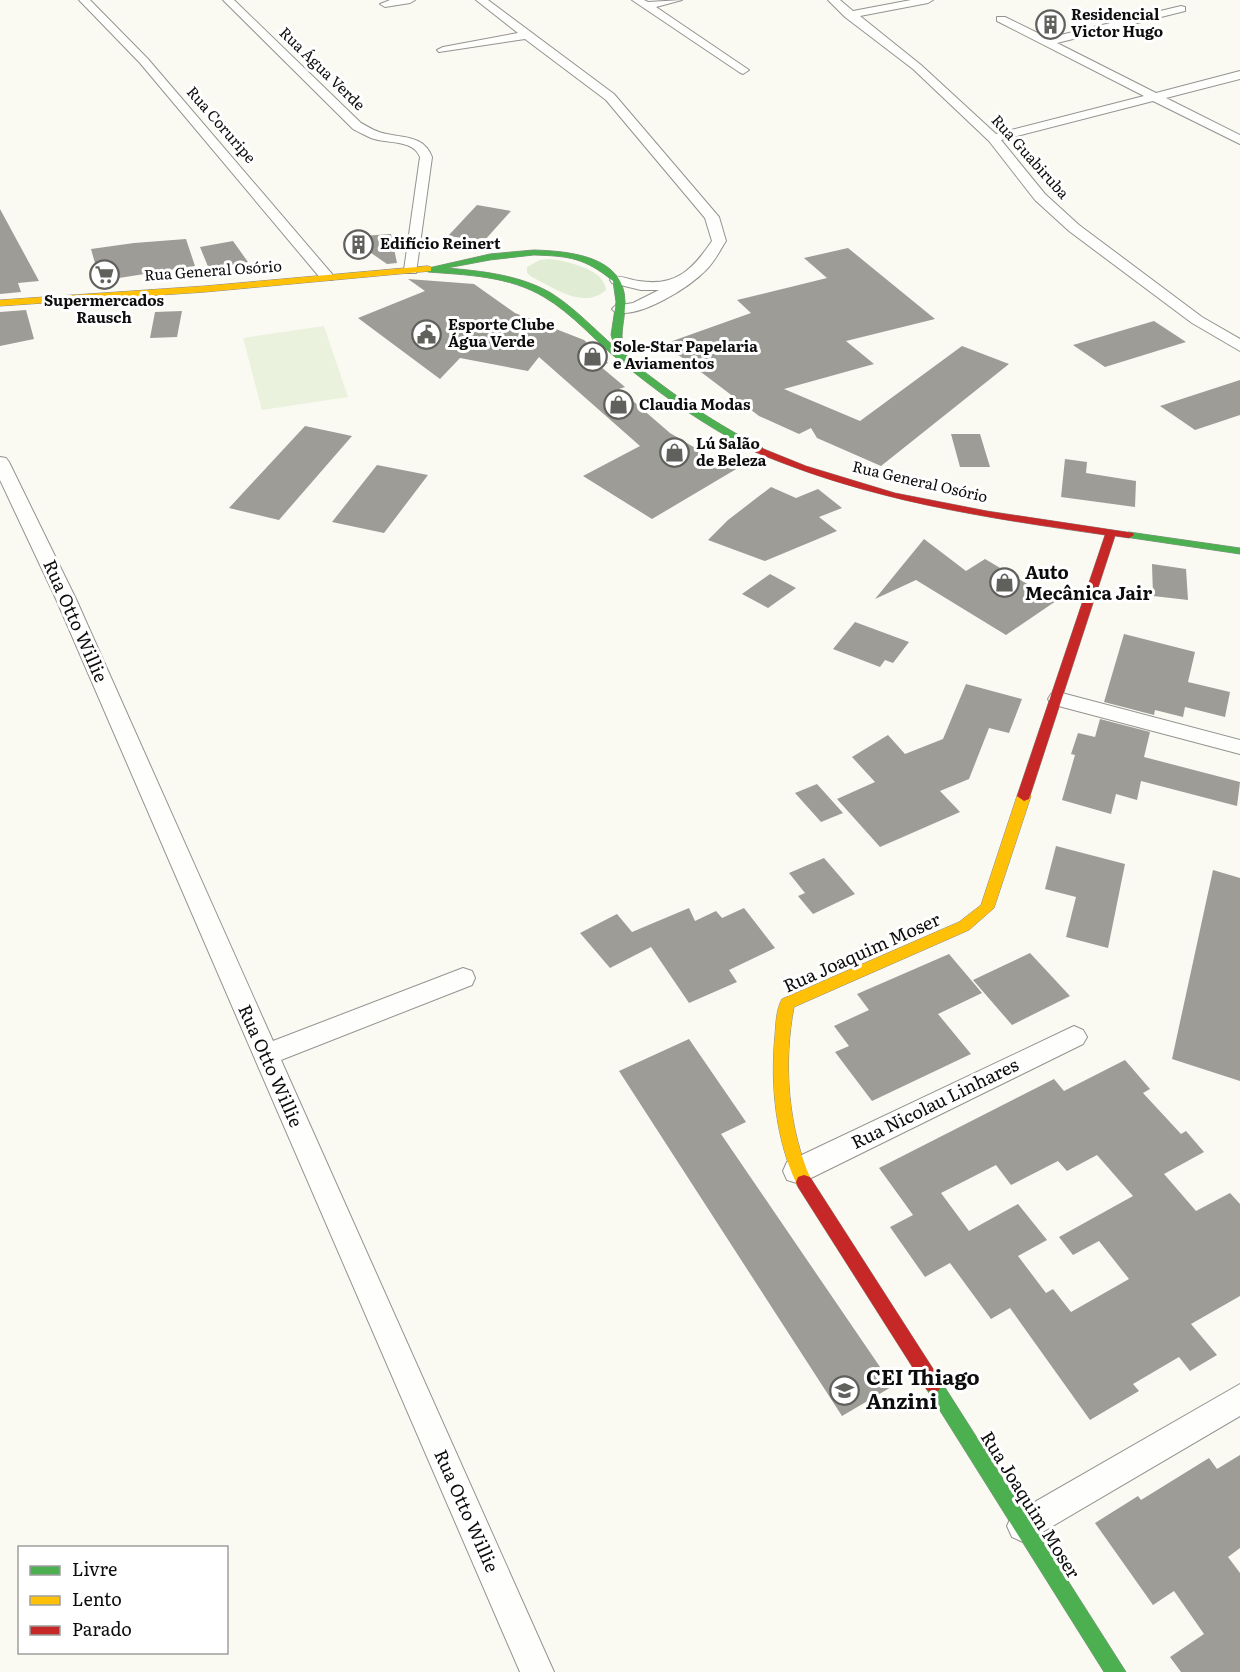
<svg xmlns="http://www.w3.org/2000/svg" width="1240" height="1672" font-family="Literata,serif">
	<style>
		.green { fill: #e0edd4 }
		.pitch { fill: #eaf2de }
		.building { fill: #9d9c97; fill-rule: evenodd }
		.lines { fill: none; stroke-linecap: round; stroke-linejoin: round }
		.street-casing { stroke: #949390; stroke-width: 2 }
		.fast-casing { stroke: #8a8a87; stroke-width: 1 }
		.slow-casing { stroke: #8a8a87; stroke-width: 1 }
		.jam-casing { stroke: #8a8a87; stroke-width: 1 }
		.street { fill: #fefefd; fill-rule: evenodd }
		.fast { fill: #4caf50; fill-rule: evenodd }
		.slow { fill: #ffc107; fill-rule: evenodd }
		.jam { fill: #c62828; fill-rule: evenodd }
		.labels { text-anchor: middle; stroke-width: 6; stroke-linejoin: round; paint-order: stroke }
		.far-poi-label { font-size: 15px; font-weight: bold; fill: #0d0d0d; stroke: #fff; text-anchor: start }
		.far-street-label { font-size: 15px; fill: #0d0d0d; stroke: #fff }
		.poi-label { font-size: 18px; font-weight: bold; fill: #0d0d0d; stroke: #fff; text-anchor: start }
		.street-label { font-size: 18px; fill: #0d0d0d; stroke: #fff }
		.near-poi-label { font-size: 21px; font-weight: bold; fill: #0d0d0d; stroke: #fff; text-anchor: start }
	</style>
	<rect width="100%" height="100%" fill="#faf9f2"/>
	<path class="green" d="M550 259C566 261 605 269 606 290 584 310 554 288 532 277L527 273V267L540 260Z"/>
	<path class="pitch" d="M324 326 348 397 262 410 243 338Z"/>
	<path class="building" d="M477 205 511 211 484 241 448 236Z
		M0 209 39 281 18 283 21 292 0 294Z
		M391 234 397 263 387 264 348 237Z
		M186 239 195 266 100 281 91 249 134 243Z
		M233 241 248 262 209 269 200 247Z
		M848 248 935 319 846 341 874 364 784 389 860 421 962 346 1009 364 881 466 817 438 811 428 799 434 759 416 664 344 751 313 737 300 827 278 804 258Z
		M408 279 474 284 515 313 584 340 608 363 600 366 625 387 619 389 670 433 712 458 720 453 743 465 652 519 583 476 640 446 539 357 528 371 460 358 440 379 358 318 425 291Z
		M26 310 34 339 0 346V312Z
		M182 311 177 337 150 338 155 312Z
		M1154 321 1186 342 1105 367 1073 345Z
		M1240 380V415L1195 430 1160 406Z
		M305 426 352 436 279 520 229 508Z
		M951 434H980L990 467H960Z
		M1065 459 1087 462 1086 473 1136 481 1135 507 1061 497Z
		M377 465 428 475 384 533 332 522Z
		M771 487 796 498 818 489 842 508 819 517 837 531 765 561 708 540 728 520Z
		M924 539 966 571 985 559 1056 601 1006 635 916 580 875 599Z
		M1152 564 1186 569 1188 600 1153 596Z
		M770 574 796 588 768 608 742 594Z
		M855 622 909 642 893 663 885 660 880 667 833 649Z
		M1124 634 1195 652 1188 682 1230 692 1225 717 1185 707 1183 717 1155 710 1154 715 1104 702Z
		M966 684 1022 699 1009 733 989 728 969 779 940 791 960 812 880 847 837 799 875 782 852 757 888 735 905 754 943 739Z
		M1100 719 1150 732 1144 757 1240 782 1237 806 1141 781 1137 800 1116 794 1111 814 1062 800 1075 755 1071 754 1078 733 1095 737Z
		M817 784 843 813 821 822 795 793Z
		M1056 846 1125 864 1108 948 1066 937 1076 897 1045 889Z
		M824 858 855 894 813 914 798 896 805 893 789 873Z
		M1213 870 1240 878V1081L1172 1059Z
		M689 908 695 921 716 911 722 918 744 908 775 948 729 970 737 982 689 1003 651 947 610 968 580 933 617 914 632 932Z
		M1030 953 1070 996 1012 1025 973 980Z
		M949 954 982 993 938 1014 971 1054 872 1101 835 1052 849 1046 834 1026 869 1010 857 994Z
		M689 1039 746 1122 721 1134 893 1386 842 1416 619 1071Z
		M1125 1060 1150 1089 1143 1093 1181 1134 1186 1131 1204 1152 1164 1174 1196 1211 1230 1193 1240 1204V1296L1191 1324 1217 1355 1190 1371 1179 1357 1133 1384 1139 1391 1090 1420 1010 1308 991 1319 950 1263 925 1277 890 1227 913 1215 879 1168 1054 1079 1064 1091ZM1097 1155 1133 1196 1059 1237 1073 1255 1099 1241 1129 1279 1071 1312 1053 1289 1046 1293 1018 1256 1047 1240 1018 1204 969 1231 941 1193 996 1165 1011 1185 1058 1161 1067 1171Z
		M1240 1455V1548L1228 1557 1240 1573V1672H1181L1170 1657 1204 1634 1174 1591 1153 1605 1095 1523 1138 1496 1141 1500 1209 1458 1217 1469Z"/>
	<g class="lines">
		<defs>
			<path id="street" d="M79 0H90L148 59 332 274 334 277 332 280H322L140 63Z
				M223 0H234L361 123C367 126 373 130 379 132 400 139 423 133 432 157L416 273H406L404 270 420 157C413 139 387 144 371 138 365 135 358 132 353 129Z
				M390 0H415L410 3 385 7 380 4Z
				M476 0H488L614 94 719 217 726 241C720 250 715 261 707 269 690 287 640 319 615 312L612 309 615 306 633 303 659 290H641L612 283 610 280 612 277C621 275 630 280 639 281 676 287 693 269 712 241L705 218 606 100 525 39 439 52 437 50 443 47 518 33Z
				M632 0H644L648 2 682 0 656 7 749 70 743 74 739 72Z
				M828 0H840L853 11 911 0H933L928 3 860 16 921 65 996 134 1144 96 997 21V17H1005L1048 38 1181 6 1185 7V11L1057 43 1156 93 1240 71V79L1166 98 1240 135V144L1153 101 1001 140 1045 194 1079 225 1202 317 1240 339V351L1192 323 1069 231 1035 200 989 141 913 69 845 17Z
				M0 457 6 458 9 462 76 599 273 1041 463 968 472 971 475 978 472 985 281 1060 554 1672H520L56 599 0 480Z
				M1058 692 1240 740V754L1051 704 1048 699 1051 694Z
				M1074 1026 1083 1030 1087 1037 1083 1044 807 1180 797 1183 787 1180 783 1171 787 1162Z
				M1240 1384V1416L1034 1537 1023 1542 1012 1537 1007 1526 1012 1515Z"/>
			<path id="fast" d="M534 250C569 251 625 256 625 302 626 321 615 343 630 359 638 368 649 375 658 382 691 407 726 429 763 448V452C752 454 739 444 730 438 691 416 655 390 621 362 595 341 573 314 544 297 509 276 467 275 428 272L424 269 490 254ZM534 255C569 256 585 258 613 281L616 302 611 335 615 347C594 329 575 308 551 293 520 275 482 271 447 268L490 260Z
				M1129 532 1240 548V554L1125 537 1124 535Z
				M933 1375 939 1378 1126 1672H1104L927 1390 924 1384 927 1378Z"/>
			<path id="slow" d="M428 266 431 267V271L205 292 0 306V300L205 286Z
				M1024 791 1031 796 994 908 969 930 794 1007C783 1064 788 1129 812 1182L810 1187 804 1189 798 1187C776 1141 770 1087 775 1035 776 1023 776 1010 782 999L959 922 981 905 1017 796Z"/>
			<path id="jam" d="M759 447 806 466 895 493 987 511 1133 533 1134 535 1129 538 1115 536 1029 799 1024 801 1017 796 1105 535C981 517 872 501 755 452V448Z
				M804 1175 810 1177 939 1378 942 1384 939 1390 933 1393 927 1390 798 1187 796 1182 798 1177Z"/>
		</defs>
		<use href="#street" class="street-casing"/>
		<use href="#fast" class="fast-casing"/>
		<use href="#slow" class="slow-casing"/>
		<use href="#jam" class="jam-casing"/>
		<use href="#street" class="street"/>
		<use href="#fast" class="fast"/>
		<use href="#slow" class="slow"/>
		<use href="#jam" class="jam"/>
	</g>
	<defs>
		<symbol id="building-ring" viewBox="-11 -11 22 22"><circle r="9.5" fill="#fff" stroke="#60605d" stroke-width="1.5"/><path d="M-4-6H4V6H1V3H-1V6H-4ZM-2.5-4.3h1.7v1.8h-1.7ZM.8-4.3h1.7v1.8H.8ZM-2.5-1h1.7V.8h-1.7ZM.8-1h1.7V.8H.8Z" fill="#60605d"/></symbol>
		<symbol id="supermarket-ring" viewBox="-11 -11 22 22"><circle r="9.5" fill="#fff" stroke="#60605d" stroke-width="1.5"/><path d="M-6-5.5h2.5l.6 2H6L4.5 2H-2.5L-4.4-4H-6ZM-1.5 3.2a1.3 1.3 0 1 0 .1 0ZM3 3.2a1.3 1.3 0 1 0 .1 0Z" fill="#60605d"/></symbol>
		<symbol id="civic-ring" viewBox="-11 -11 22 22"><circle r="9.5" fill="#fff" stroke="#60605d" stroke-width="1.5"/><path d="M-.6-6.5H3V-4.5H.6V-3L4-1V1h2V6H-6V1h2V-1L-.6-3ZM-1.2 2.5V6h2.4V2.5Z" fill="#60605d"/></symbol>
		<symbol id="shop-ring" viewBox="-11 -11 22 22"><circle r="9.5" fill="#fff" stroke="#60605d" stroke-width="1.5"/><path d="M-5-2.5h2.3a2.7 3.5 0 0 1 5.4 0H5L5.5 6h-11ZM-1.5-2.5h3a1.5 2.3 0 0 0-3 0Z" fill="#60605d"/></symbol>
		<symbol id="school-ring" viewBox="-11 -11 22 22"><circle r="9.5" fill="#fff" stroke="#60605d" stroke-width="1.5"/><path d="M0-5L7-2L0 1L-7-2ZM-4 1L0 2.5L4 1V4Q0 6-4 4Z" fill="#60605d"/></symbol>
	</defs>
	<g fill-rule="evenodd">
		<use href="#building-ring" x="1034" y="8" width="33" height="33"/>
		<use href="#building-ring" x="342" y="228" width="33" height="33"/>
		<use href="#supermarket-ring" x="88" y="258" width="33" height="33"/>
		<use href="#civic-ring" x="410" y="318" width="33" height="33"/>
		<use href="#shop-ring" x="576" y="340" width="33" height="33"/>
		<use href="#shop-ring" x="602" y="388" width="33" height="33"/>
		<use href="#shop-ring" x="658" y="436" width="33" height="33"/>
		<use href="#shop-ring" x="988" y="566" width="33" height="33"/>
		<use href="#school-ring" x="828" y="1374" width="33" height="33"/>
	</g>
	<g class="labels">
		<g class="far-poi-label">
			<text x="1071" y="20">Residencial<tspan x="1071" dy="17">Victor Hugo</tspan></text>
			<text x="380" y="249">Edifício Reinert</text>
			<text x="104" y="306" text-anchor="middle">Supermercados<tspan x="104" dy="17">Rausch</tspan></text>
			<text x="448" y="330">Esporte Clube<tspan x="448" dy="17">Água Verde</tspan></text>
			<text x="613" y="352">Sole-Star Papelaria<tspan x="613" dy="17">e Aviamentos</tspan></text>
			<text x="639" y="410">Claudia Modas</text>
			<text x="696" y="449">Lú Salão<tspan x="696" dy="17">de Beleza</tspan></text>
		</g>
		<g class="far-street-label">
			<text transform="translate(322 69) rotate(44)" y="5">Rua Água Verde</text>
			<text transform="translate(221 125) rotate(49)" y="5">Rua Coruripe</text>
			<text transform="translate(1030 157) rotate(48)" y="5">Rua Guabiruba</text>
			<text transform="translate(213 271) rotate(-4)" y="5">Rua General Osório</text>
			<text transform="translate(920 482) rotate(13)" y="5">Rua General Osório</text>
		</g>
		<g class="poi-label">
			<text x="1025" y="579">Auto<tspan x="1025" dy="21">Mecânica Jair</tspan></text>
		</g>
		<g class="street-label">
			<text transform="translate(75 621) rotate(66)" y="6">Rua Otto Willie</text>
			<text transform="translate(862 953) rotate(-24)" y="6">Rua Joaquim Moser</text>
			<text transform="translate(270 1066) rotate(66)" y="6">Rua Otto Willie</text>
			<text transform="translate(935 1104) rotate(-26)" y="6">Rua Nicolau Linhares</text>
			<text transform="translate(1030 1505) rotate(58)" y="6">Rua Joaquim Moser</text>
			<text transform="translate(466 1511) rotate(66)" y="6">Rua Otto Willie</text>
		</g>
		<g class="near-poi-label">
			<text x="866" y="1385">CEI Thiago<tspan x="866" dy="24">Anzini</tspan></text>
		</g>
	</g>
	<rect x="18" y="1546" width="210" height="108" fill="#ffffff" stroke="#9e9e9e" stroke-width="1.5"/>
	<rect x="30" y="1566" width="30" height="9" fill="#4caf50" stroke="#9e9e9e" stroke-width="1.5"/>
	<text x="72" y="1576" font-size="18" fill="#0d0d0d">Livre</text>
	<rect x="30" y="1596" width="30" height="9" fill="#ffc107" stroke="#9e9e9e" stroke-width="1.5"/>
	<text x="72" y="1606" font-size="18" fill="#0d0d0d">Lento</text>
	<rect x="30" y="1626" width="30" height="9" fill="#c62828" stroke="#9e9e9e" stroke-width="1.5"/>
	<text x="72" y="1636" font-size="18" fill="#0d0d0d">Parado</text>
</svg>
